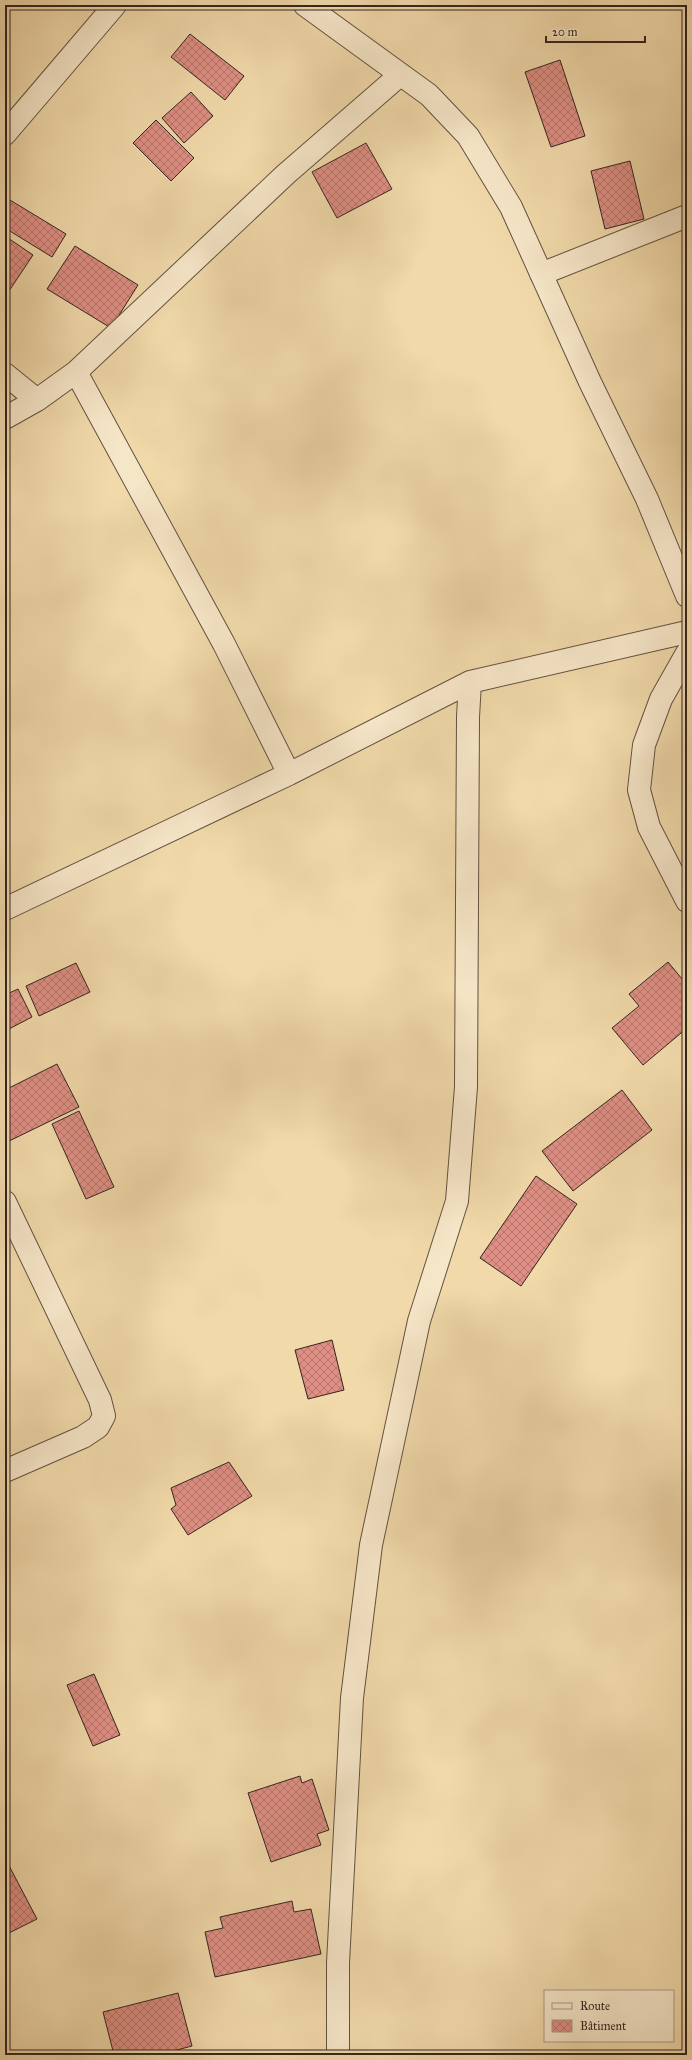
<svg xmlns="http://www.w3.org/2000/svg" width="692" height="2060" font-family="'IM FELL Great Primer',serif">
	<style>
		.building { fill: url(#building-cross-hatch); stroke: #332520 }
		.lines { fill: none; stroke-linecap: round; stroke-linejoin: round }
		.minor-casing { stroke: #625242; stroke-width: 24 }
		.minor { stroke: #f6e6c8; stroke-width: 22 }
	</style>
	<defs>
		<pattern id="building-cross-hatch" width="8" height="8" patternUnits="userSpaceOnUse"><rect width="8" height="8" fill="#df8f84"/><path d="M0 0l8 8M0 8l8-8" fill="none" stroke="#b5756c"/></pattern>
	</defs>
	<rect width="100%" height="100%" fill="#f1d9aa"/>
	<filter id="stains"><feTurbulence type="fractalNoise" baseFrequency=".005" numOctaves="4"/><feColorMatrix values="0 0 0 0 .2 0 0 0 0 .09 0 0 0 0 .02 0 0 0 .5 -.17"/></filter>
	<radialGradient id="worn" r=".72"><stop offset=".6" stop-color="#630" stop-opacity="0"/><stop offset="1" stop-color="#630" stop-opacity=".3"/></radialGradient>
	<path class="building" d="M190 34 244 76 225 100 171 57Z
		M560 60 585 136 551 147 525 72Z
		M191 92 213 116 184 143 162 118Z
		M156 120 194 158 171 181 133 143Z
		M366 143 392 189 337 218 312 172Z
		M630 161 644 219 605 229 591 171Z
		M5 197 66 234 52 257 5 228Z
		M5 236 33 255 5 297Z
		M75 246 138 285 111 328 47 289Z
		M668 962 687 985V1028L643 1065 612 1028 639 1006 629 994Z
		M76 963 90 992 39 1016 26 986Z
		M18 989 32 1017 5 1031V995Z
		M57 1064 79 1107 5 1143V1090Z
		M622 1090 652 1130 573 1191 542 1151Z
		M79 1111 114 1187 86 1199 52 1124Z
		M536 1176 577 1204 521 1286 480 1258Z
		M332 1340 344 1390 308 1399 295 1350Z
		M229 1462 252 1496 188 1535 171 1509 176 1505 171 1488Z
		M94 1674 120 1735 93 1746 67 1685Z
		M300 1776 302 1783 312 1779 329 1830 317 1834 321 1845 271 1862 248 1793Z
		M5 1858 37 1919 5 1935Z
		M292 1901 294 1912 311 1909 321 1954 215 1977 205 1932 223 1928 220 1917Z
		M178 1993 192 2046 158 2055H114L103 2012Z"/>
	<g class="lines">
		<defs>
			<path id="minor" d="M305 5 429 95 468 136 511 207 590 382 647 499 687 596
				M5 134 115 5
				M541 274 687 216
				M76 372 224 644 289 774
				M5 374 37 400
				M5 418 37 400 76 372 286 174 400 75
				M687 653 661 699 644 745 639 790 649 827 687 901
				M5 909 289 774 470 682 687 632
				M5 1202 100 1400 104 1416 98 1427 83 1437 5 1471
				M338 2055V1963L352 1698 371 1545 419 1321 457 1201 466 1087 468 717 470 682"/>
		</defs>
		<use href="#minor" class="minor-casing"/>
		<use href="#minor" class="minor"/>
	</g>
	<rect width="692" height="2060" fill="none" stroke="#f1d9aa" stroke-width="20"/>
	<rect x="6" y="6" width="680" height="2048" fill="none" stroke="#332520" stroke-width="2"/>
	<rect x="10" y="10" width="672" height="2040" fill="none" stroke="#332520"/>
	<rect x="544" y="1990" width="130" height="52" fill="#f6e6c8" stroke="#a89985"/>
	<rect x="552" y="2003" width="20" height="6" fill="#f6e6c8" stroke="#a89985"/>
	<text x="580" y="2010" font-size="12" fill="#332520">Route</text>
	<rect x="552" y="2020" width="20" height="12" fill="url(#building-cross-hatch)" stroke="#a89985"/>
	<text x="580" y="2030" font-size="12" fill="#332520">Bâtiment</text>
	<path d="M546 36v6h99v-6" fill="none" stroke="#332520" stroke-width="2"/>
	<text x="552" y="36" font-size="12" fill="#332520" stroke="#f6e6c8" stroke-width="3" paint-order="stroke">20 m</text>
	<rect width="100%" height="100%" filter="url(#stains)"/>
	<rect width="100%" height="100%" fill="url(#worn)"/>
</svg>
